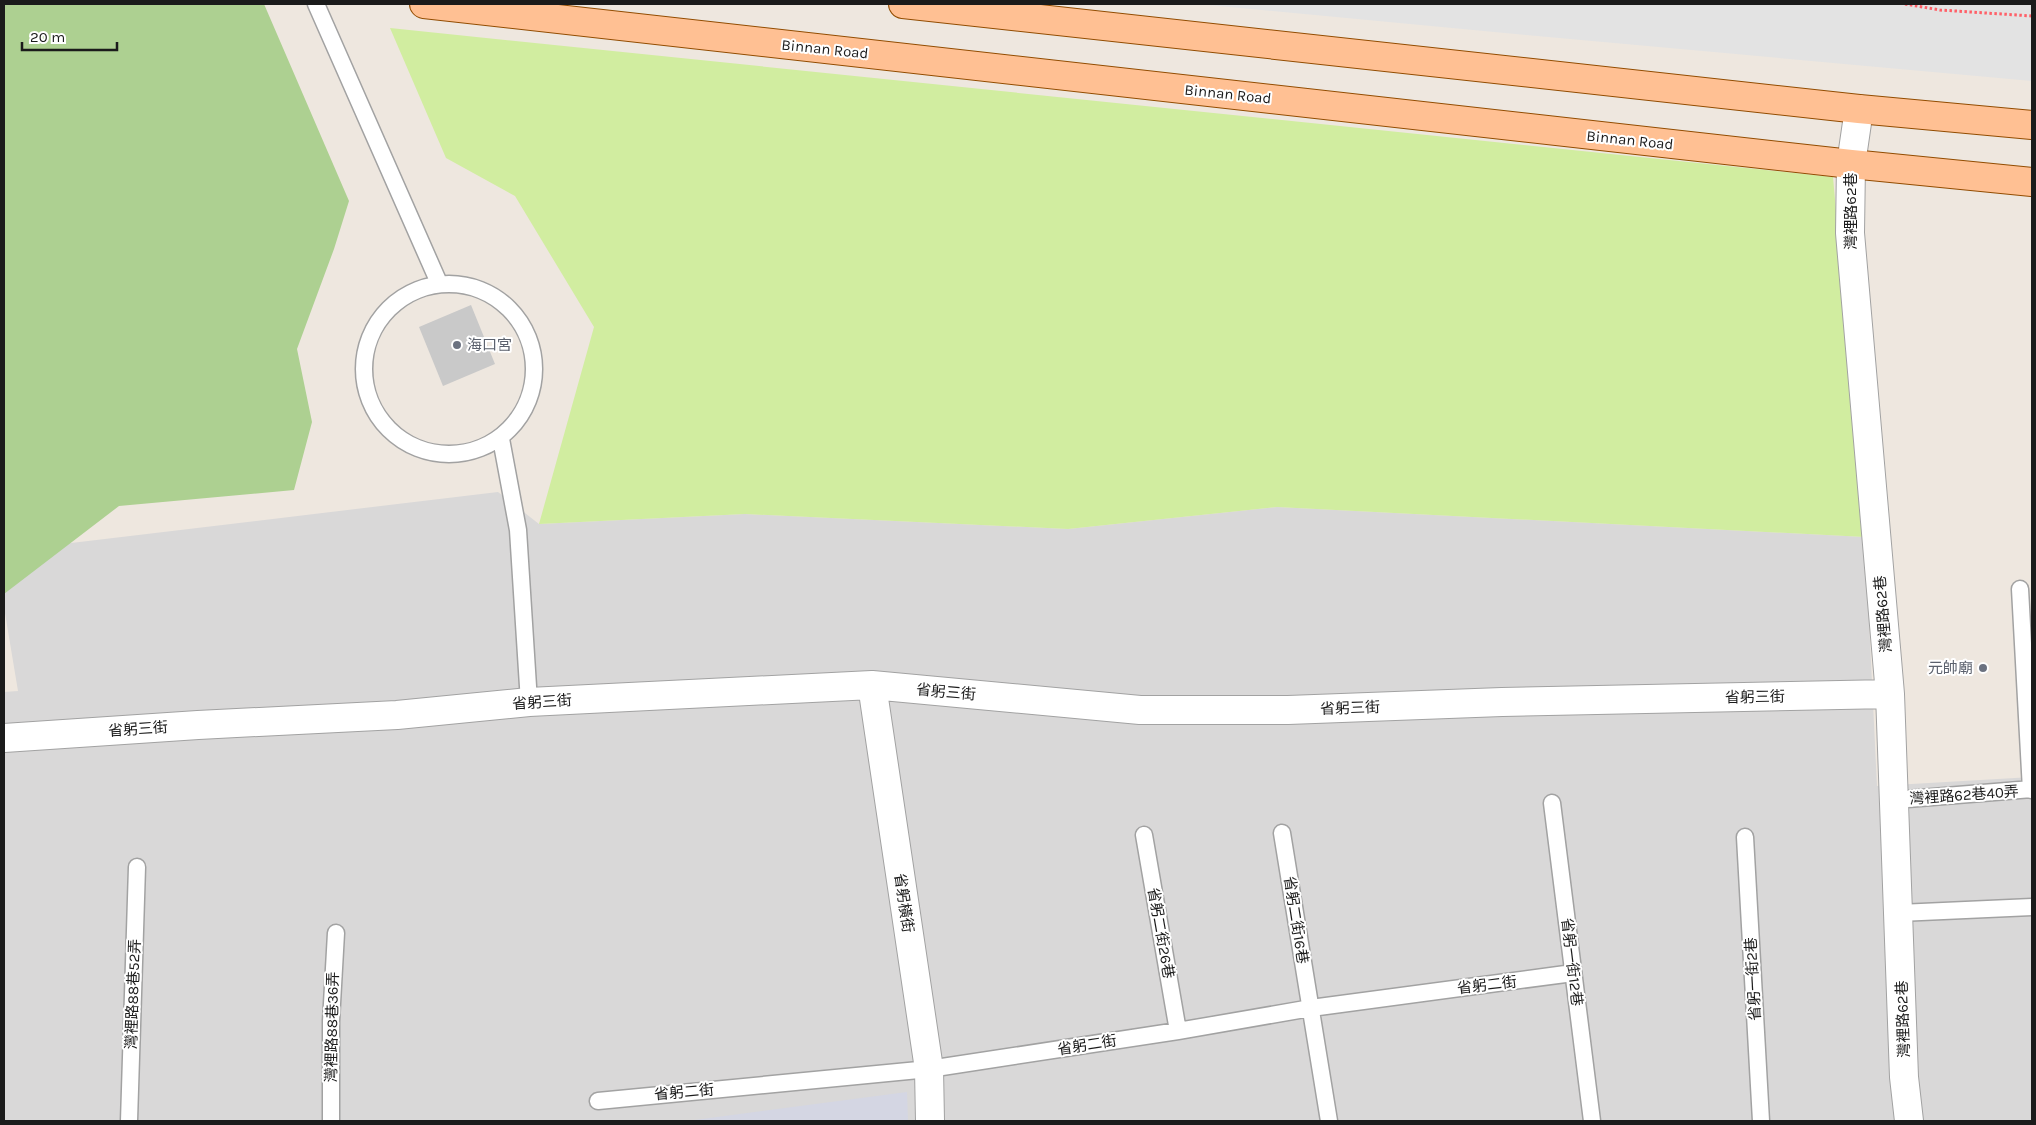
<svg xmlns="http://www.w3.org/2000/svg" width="2036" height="1125" font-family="Karla,'Noto Sans TC',sans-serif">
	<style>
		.residential { fill: #d9d8d8 }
		.religious { fill: #c9c9c9 }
		.grass { fill: #d1eda0 }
		.forest { fill: #add091 }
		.parking { fill: #e3e3e3 }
		.plaza { fill: #d4d6e3 }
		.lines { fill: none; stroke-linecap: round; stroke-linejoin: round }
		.service-casing { stroke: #a2a2a2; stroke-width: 19 }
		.minor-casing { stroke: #a2a2a2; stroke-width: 30 }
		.primary-casing { stroke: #924c00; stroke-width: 30 }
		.path { stroke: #ff5f67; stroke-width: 3; stroke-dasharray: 2.5 2.5; stroke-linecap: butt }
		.service { stroke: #fff; stroke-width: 16 }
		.minor { stroke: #fff; stroke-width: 28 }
		.primary { stroke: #ffc093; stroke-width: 28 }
		.worship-dot { fill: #6b7280; stroke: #fff; stroke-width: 2 }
		.labels { text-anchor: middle; stroke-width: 4; stroke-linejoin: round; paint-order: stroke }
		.street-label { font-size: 15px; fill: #1b1b1b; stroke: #fff }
		.worship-label { font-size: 15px; fill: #5b616d; stroke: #fff; text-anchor: start }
	</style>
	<rect width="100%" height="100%" fill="#eee7df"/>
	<path class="residential" d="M498 492 539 524 745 514 1068 529 1277 507 1865 537 1877 786 2032 777V1121H4V692L18 691 4 607V551Z"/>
	<path class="religious" d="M471 305 495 364 443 386 419 327Z"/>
	<path class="grass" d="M390 28 1833 177 1865 537 1277 507 1068 529 745 514 539 524 594 327 515 196 446 158Z"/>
	<path class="forest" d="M4 4H264L349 201 334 249 297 349 312 422 294 490 119 506 4 594Z"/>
	<path class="parking" d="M1198 4H2032V81L1526 35Z"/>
	<path class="plaza" d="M907 1092 908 1121H687Z"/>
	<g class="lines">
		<defs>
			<path id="service" d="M316 4 439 283
				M364 369a85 85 0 1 1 170 0a85 85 0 1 1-170 0Z
				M501 439 518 530 529 702
				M2020 589 2031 790
				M1895 800 2032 789
				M1552 803 1592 1121
				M1282 833 1329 1121
				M1144 835 1178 1031
				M1745 837 1761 1121
				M1899 913 2032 907
				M598 1101 929 1069 1178 1031 1311 1008 1573 973
				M129 1121 137 867
				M331 1121V1021L336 933"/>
			<path id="minor" d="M1859 109 1851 164 1850 233 1890 694 1904 1077 1909 1121
				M872 685 929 1069 930 1121
				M4 738 198 725 397 715 529 702 872 685 1140 710H1288L1502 702 1890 694"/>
			<path id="primary" d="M424 4 1851 164 2032 182
				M903 4 1859 109 2032 125"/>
		</defs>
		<use href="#service" class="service-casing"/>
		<use href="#minor" class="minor-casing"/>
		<use href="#primary" class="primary-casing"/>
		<path class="path" d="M1905 4 1940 10 2032 16"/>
		<use href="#service" class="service"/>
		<use href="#minor" class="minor"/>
		<use href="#primary" class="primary"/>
	</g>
	<g class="worship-dot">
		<circle cx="457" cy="345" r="5"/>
		<circle cx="1983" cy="668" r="5"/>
	</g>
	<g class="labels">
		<g class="street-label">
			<text transform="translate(825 49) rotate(6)" y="5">Binnan Road</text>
			<text transform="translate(1228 94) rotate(6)" y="5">Binnan Road</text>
			<text transform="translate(1630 140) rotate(6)" y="5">Binnan Road</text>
			<text transform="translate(1851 211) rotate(-90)" y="5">灣裡路62巷</text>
			<text transform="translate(1883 614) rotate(-95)" y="5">灣裡路62巷</text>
			<text transform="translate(946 692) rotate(5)" y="5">省躬三街</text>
			<text transform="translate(1755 697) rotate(-1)" y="5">省躬三街</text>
			<text transform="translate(542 702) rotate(-4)" y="5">省躬三街</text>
			<text transform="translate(1350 708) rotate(-2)" y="5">省躬三街</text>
			<text transform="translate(138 729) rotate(-4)" y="5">省躬三街</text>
			<text transform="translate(1964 795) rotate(-4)" y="5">灣裡路62巷40弄</text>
			<text transform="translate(904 903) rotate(82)" y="5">省躬橫街</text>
			<text transform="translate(1296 920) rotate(81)" y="5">省躬二街16巷</text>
			<text transform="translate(1161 933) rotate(80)" y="5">省躬二街26巷</text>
			<text transform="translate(1572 962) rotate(83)" y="5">省躬一街12巷</text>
			<text transform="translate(1753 979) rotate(-93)" y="5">省躬一街2巷</text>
			<text transform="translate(1487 985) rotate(-7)" y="5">省躬二街</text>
			<text transform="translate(133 994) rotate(-88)" y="5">灣裡路88巷52弄</text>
			<text transform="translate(1903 1019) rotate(-92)" y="5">灣裡路62巷</text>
			<text transform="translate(332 1027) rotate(-89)" y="5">灣裡路88巷36弄</text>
			<text transform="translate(1087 1045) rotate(-9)" y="5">省躬二街</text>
			<text transform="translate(684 1092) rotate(-5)" y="5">省躬二街</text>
		</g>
		<g class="worship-label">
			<text x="467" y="350">海口宮</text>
			<text x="1973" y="673" text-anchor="end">元帥廟</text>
		</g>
	</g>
	<rect width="2036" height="1125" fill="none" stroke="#1b1b1b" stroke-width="10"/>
	<path d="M22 42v8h95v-8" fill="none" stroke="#1b1b1b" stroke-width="2.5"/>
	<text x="30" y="42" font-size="15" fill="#1b1b1b" stroke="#ffffff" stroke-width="4" paint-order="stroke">20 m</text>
</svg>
